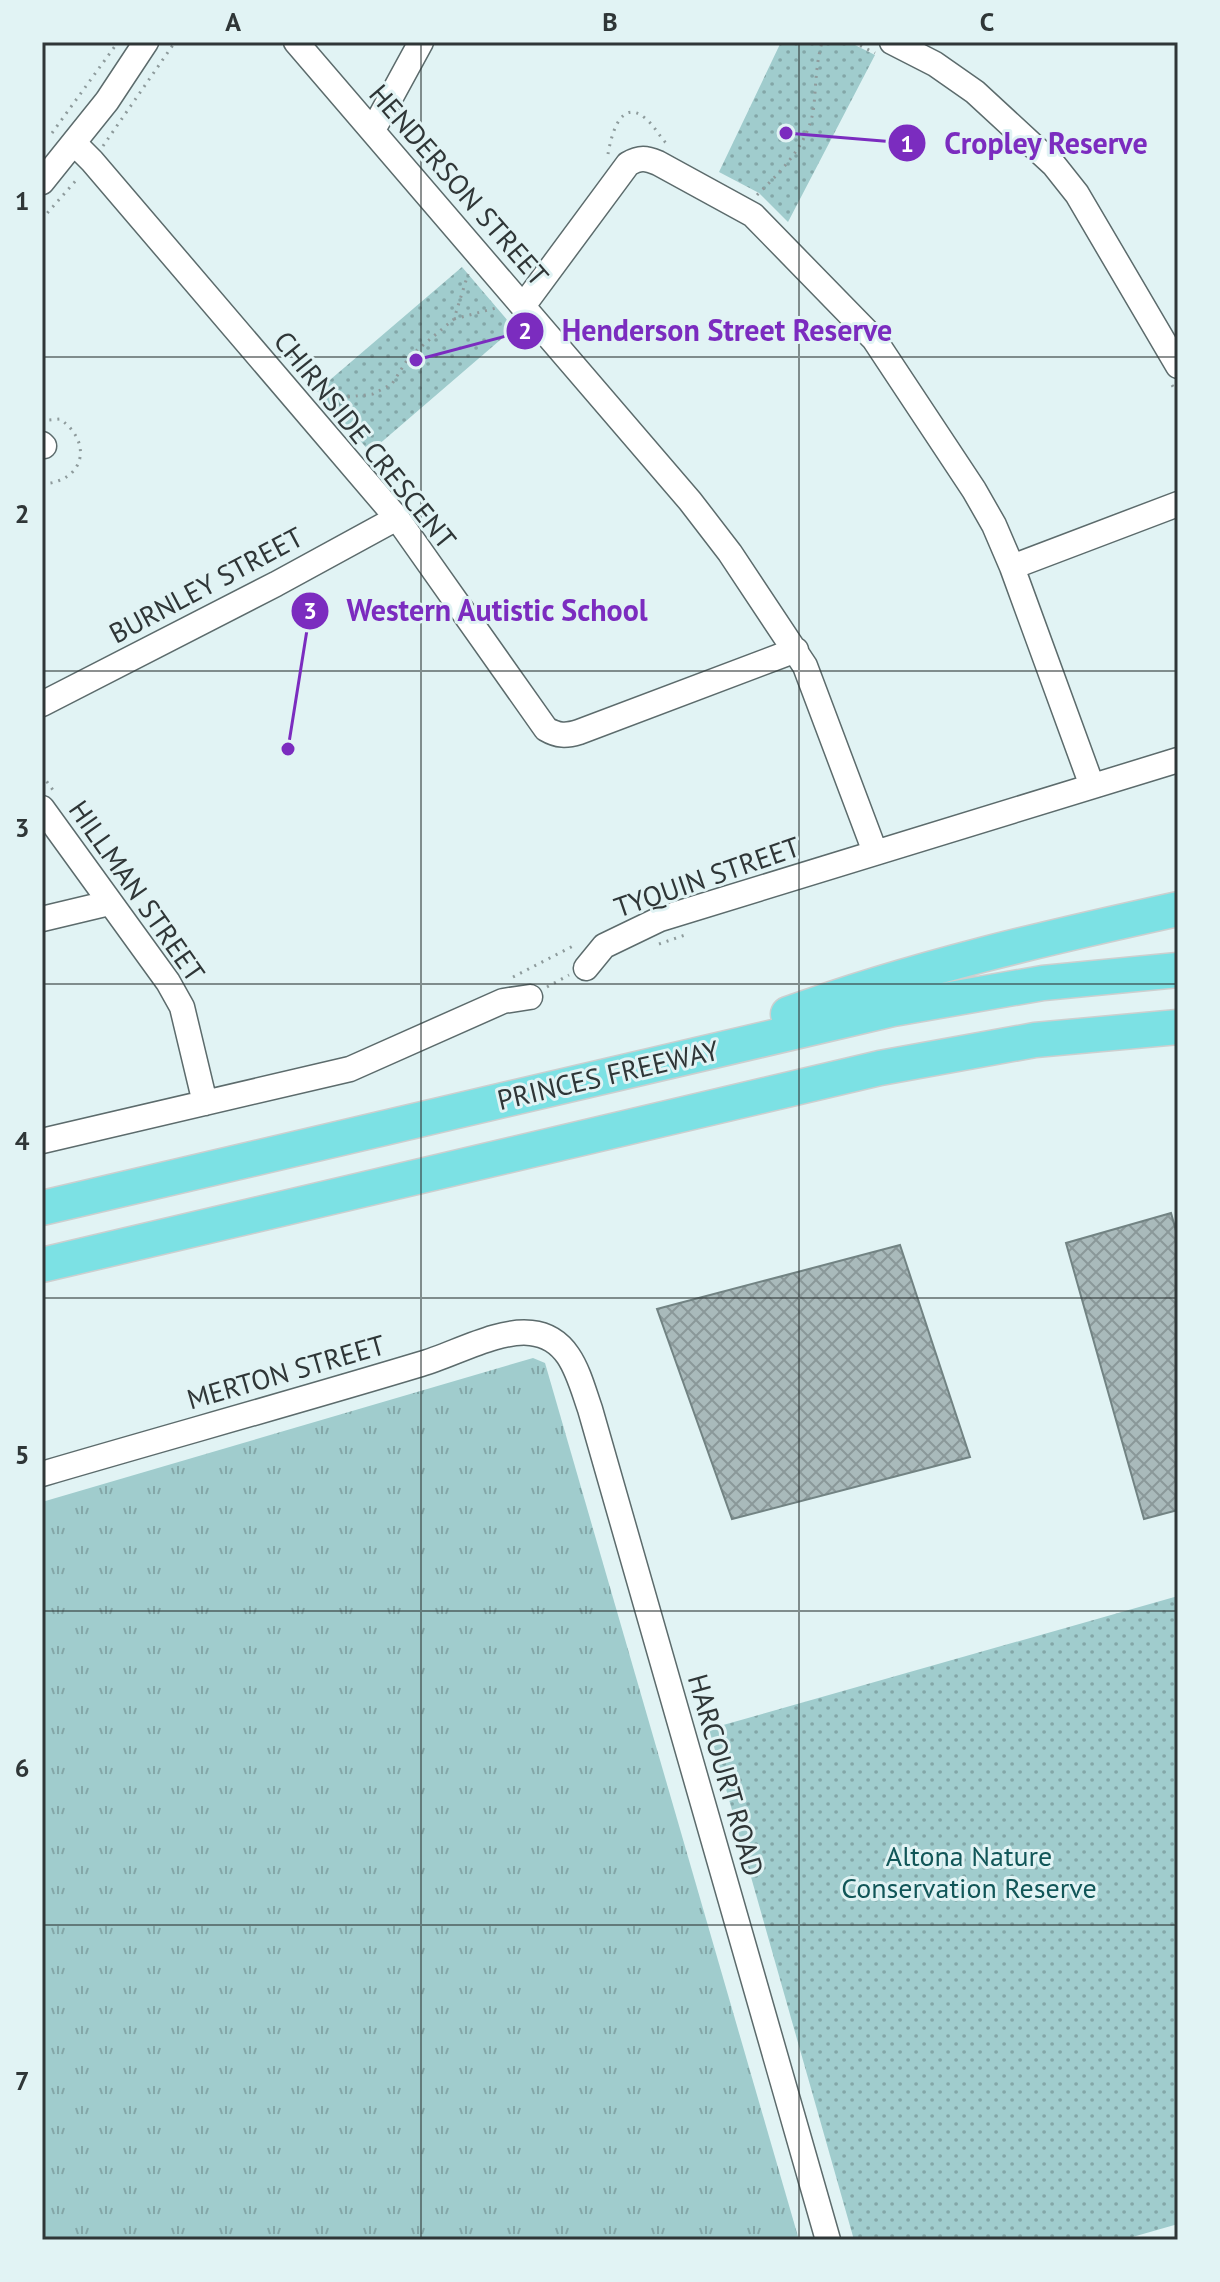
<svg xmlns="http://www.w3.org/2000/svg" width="1220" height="2282" font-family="'PT Sans',sans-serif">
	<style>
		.grass { fill: url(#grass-tufts) }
		.park { fill: url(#park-dots) }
		.building { fill: url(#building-cross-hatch); stroke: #728383; stroke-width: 2 }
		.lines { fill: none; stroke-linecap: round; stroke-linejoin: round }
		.minor-casing { stroke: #5c6b6c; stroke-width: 27 }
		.highway-casing { stroke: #cdcfcf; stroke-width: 37 }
		.path { stroke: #8e9b9c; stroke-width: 3; stroke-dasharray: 2 6; stroke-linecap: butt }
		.minor { stroke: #fff; stroke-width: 24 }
		.highway { stroke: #7ce1e4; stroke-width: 34 }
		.grid { fill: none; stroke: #2f3637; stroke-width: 2; stroke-opacity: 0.55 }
		.labels { text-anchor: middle; stroke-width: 6; stroke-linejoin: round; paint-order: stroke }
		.street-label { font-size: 28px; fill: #2f3637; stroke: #e1f3f4 }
		.park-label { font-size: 28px; fill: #115658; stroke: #e1f3f4 }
		.leader { fill: none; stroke: #7b2cbf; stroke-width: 3 }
		.callout-dot { fill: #7b2cbf; stroke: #e1f3f4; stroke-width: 3 }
		.mark-label { font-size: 24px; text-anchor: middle; font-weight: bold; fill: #fff }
		.callout-label { font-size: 30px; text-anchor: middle; font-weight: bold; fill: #7b2cbf; stroke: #e1f3f4; stroke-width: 6; stroke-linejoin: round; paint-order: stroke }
		.neatline { fill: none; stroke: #2f3637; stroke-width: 3 }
		.grid-label { font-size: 26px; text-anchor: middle; font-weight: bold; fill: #2f3637 }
	</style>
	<defs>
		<pattern id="grass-tufts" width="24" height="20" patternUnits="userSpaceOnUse" patternTransform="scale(2)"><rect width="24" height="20" fill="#a0cccd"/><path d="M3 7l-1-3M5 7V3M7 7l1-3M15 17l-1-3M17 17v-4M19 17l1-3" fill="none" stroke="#83a6a7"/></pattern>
		<pattern id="park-dots" width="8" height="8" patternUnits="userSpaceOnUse" patternTransform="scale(2)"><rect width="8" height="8" fill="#a0cccd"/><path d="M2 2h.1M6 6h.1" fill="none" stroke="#83a6a7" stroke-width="1.8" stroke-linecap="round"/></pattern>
		<pattern id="building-cross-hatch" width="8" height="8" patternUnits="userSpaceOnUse" patternTransform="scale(2)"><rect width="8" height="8" fill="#a9babb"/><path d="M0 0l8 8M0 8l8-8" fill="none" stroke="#8a9899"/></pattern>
	</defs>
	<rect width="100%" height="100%" fill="#e1f3f4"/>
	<path class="grass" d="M533 1358 545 1363 799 2240H42V1502Z"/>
	<path class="park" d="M781 42H849L875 55 788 222 759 193 719 172Z
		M462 267 514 328 370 452 317 391Z
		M1178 1596V2224L1122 2240H854L709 1729Z"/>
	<path class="building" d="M1171 1213 1178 1238V1510L1144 1519 1066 1243Z
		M900 1245 970 1457 732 1519 657 1309Z"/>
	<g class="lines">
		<defs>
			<path id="minor" d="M296 42 690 501 730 553 805 666 875 852
				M892 42 935 64 975 92 1054 165 1077 194 1178 366
				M373 130 421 42
				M74 143 92 161 397 518 546 729C558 736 566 736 579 732L796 650
				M42 182 107 101 146 42
				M523 306 628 164C640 157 646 158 658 163L753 215 874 339 974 490 994 525 1012 567 1092 786
				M42 444 44 446
				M1012 567 1178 504
				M42 704 276 584 397 518
				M42 808 168 982 182 1007 205 1103
				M42 919 109 903
				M586 968 604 946 660 919 1178 760
				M42 1141 350 1069 503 1001 530 997
				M42 1474C168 1437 295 1402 421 1364 453 1355 498 1329 531 1333 571 1337 579 1378 590 1409L828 2240"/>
			<path id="highway" d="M788 1014C915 968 1046 938 1178 909
				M42 1208 893 1009 1043 983 1178 970
				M42 1265 880 1068 1035 1040 1178 1027"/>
		</defs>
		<use href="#minor" class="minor-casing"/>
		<use href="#highway" class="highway-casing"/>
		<path class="path" d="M853 42 875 53
			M52 133 118 42
			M103 146 175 42
			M608 154C611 137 620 97 645 118 654 125 659 136 667 144
			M757 195C783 169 810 143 814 105 816 83 816 64 822 42
			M42 219 79 177
			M454 319 496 308
			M1172 385 1178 395
			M324 400 373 394 392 384 409 357 454 319 468 274
			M42 417 49 420 60 419C94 443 84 482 42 484
			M42 775 53 790
			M659 944 685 935
			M513 977 577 944
			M547 987 569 975"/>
		<use href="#minor" class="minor"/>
		<use href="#highway" class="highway"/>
	</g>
	<path class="grid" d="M421 42V2240M799 42V2240M42 357H1178M42 671H1178M42 984H1178M42 1298H1178M42 1611H1178M42 1925H1178"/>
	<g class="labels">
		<g class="street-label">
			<text transform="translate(459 185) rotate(49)" y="10">HENDERSON STREET</text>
			<text transform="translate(365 440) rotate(51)" y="10">CHIRNSIDE CRESCENT</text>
			<text transform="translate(206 585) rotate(-28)" y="10">BURNLEY STREET</text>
			<text transform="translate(707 877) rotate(-19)" y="10">TYQUIN STREET</text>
			<text transform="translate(137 891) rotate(55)" y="10">HILLMAN STREET</text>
			<text transform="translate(608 1075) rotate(-13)" y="10">PRINCES FREEWAY</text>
			<text transform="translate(286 1372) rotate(-16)" y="10">MERTON STREET</text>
			<text transform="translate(726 1775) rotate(74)" y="10">HARCOURT ROAD</text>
		</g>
		<g class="park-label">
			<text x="969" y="1866">Altona Nature<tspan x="969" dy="32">Conservation Reserve</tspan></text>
		</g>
	</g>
	<path class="leader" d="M786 133L907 143M416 360L525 331M288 749L310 611"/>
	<g class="callout-dot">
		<circle cx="786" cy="133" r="8"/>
		<circle cx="416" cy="360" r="8"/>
		<circle cx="288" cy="749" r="8"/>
		<circle cx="907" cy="143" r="20"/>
		<circle cx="525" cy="331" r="20"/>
		<circle cx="310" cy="611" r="20"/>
	</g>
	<g class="mark-label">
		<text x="907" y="152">1</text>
		<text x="525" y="339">2</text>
		<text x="310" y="619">3</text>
	</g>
	<g class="callout-label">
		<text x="1046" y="154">Cropley Reserve</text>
		<text x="727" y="341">Henderson Street Reserve</text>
		<text x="497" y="621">Western Autistic School</text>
	</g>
	<rect width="1220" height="2282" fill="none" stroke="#e1f3f4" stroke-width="88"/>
	<rect x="44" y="44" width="1132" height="2194" class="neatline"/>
	<g class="grid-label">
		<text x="233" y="31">A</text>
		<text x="610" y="31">B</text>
		<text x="987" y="31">C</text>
		<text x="22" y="210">1</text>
		<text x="22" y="523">2</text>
		<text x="22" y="837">3</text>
		<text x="22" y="1150">4</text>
		<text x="22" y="1464">5</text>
		<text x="22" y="1777">6</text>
		<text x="22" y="2090">7</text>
	</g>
</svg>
